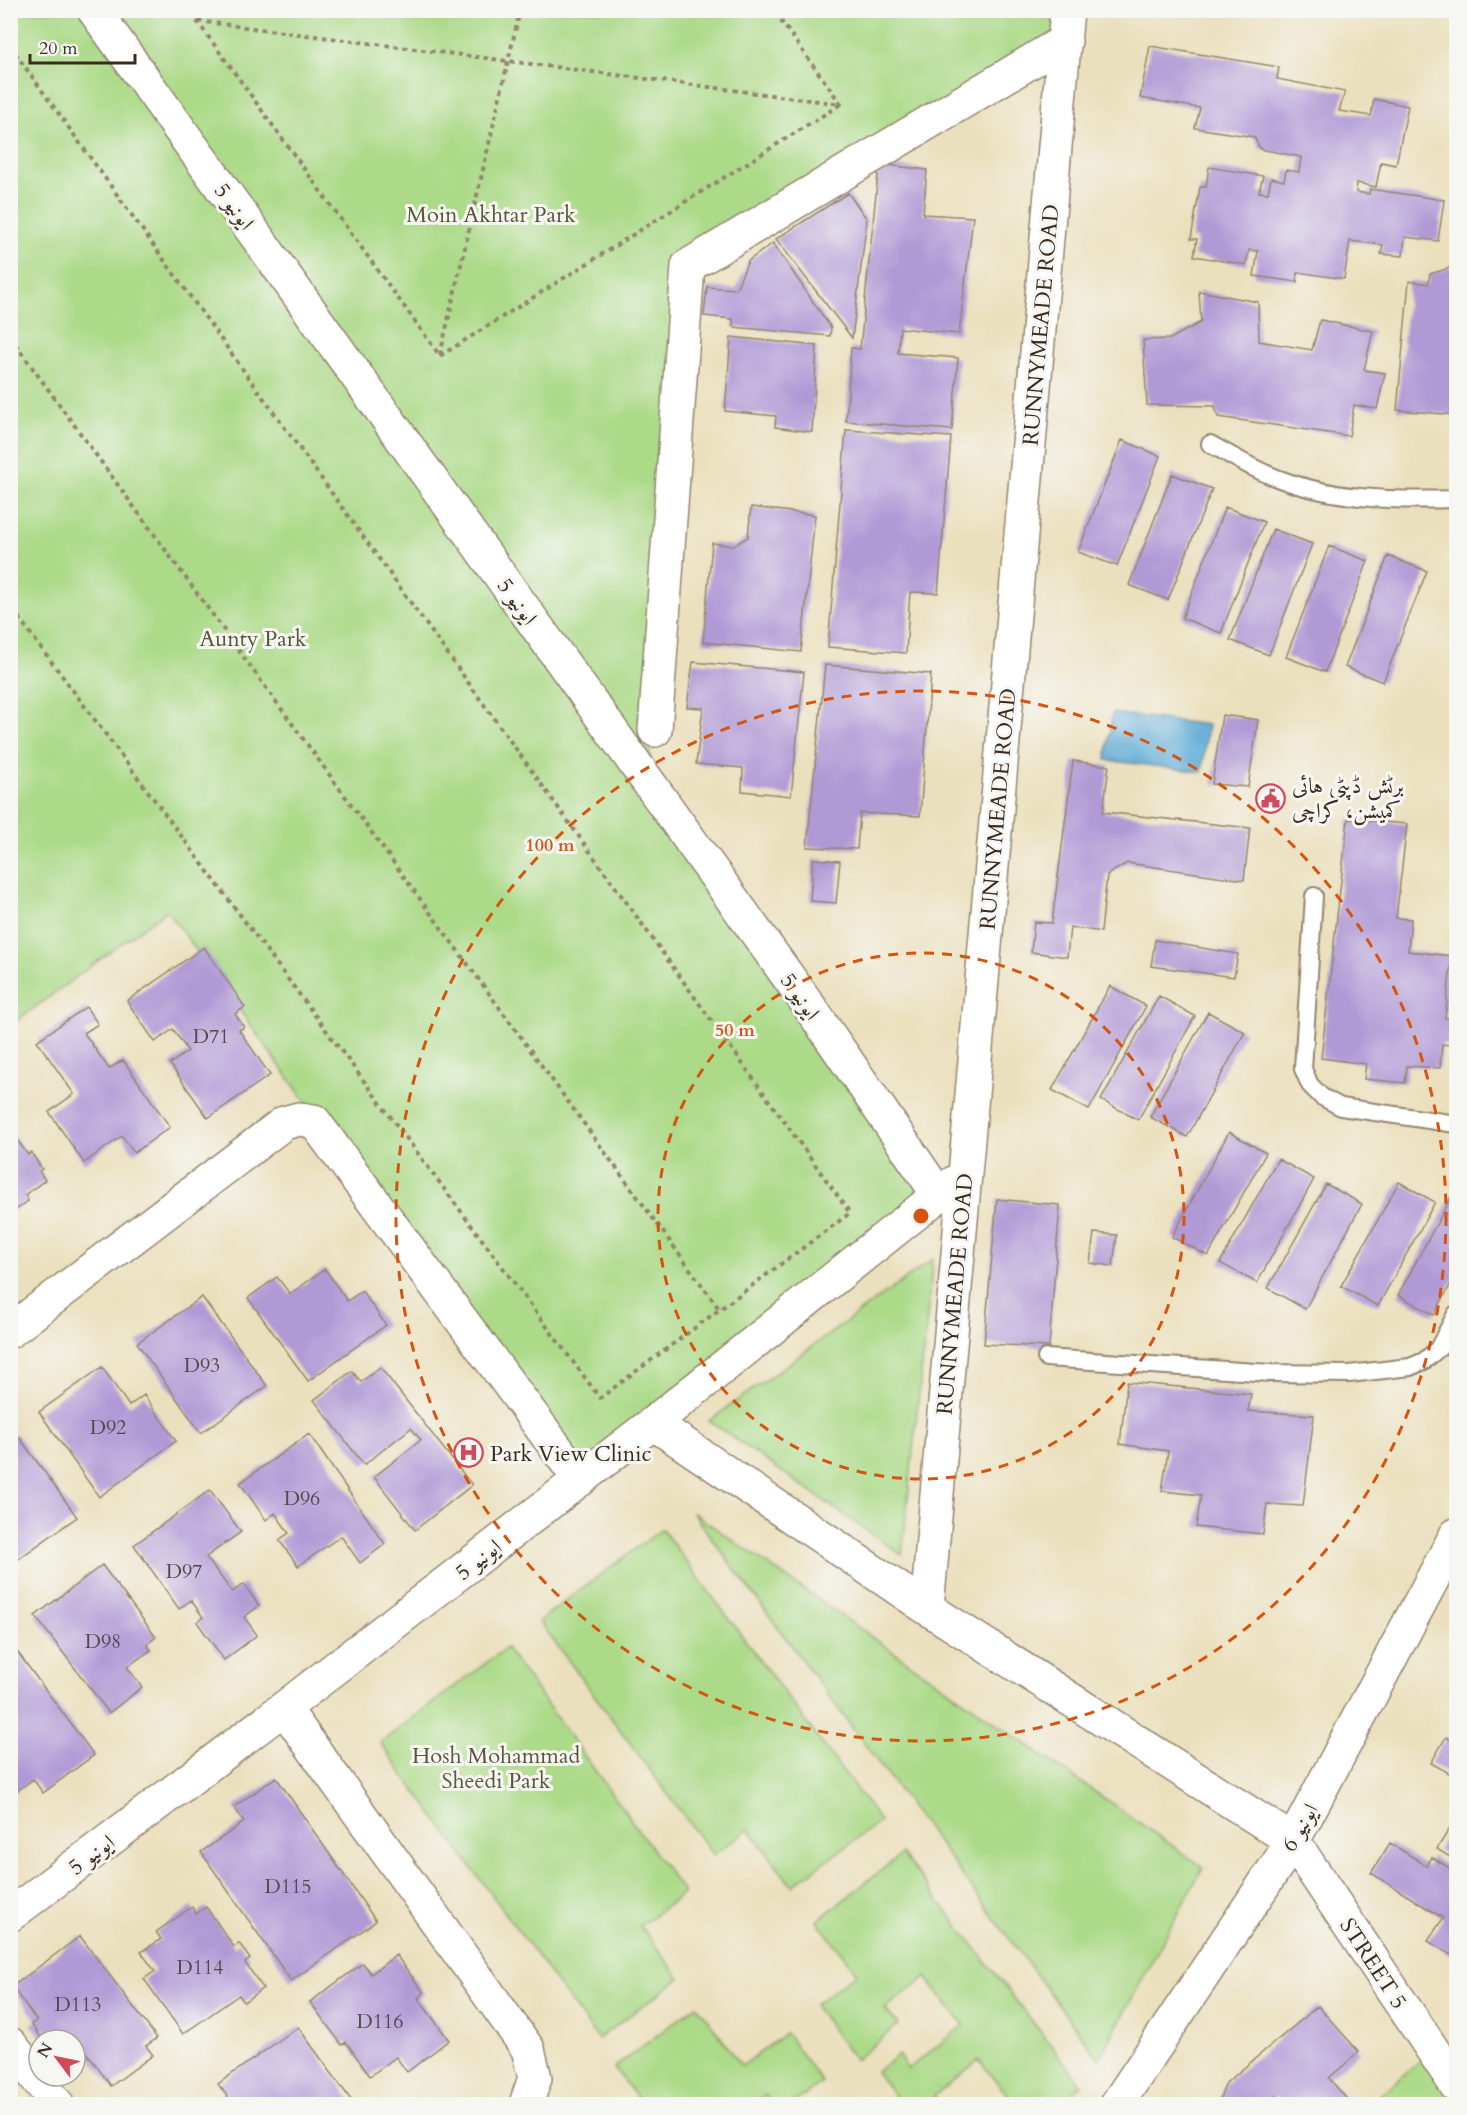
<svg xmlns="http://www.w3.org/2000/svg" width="1467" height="2115" font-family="Cardo,Amiri,serif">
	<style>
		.green { fill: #acda88; stroke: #748253; stroke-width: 1.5 }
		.water { fill: #5eabd7; stroke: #4c6a7a; stroke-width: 1.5 }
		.building { fill: #b09ad6 }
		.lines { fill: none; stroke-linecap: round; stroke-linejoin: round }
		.service-casing { stroke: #93856e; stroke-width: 20 }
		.minor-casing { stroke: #93856e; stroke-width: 36 }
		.path { stroke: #93856e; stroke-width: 4; stroke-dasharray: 4.5 4.5; stroke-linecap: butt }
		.service { stroke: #fff; stroke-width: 16 }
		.minor { stroke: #fff; stroke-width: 33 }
		.ring { fill: none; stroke: #d7540e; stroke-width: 3; stroke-dasharray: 10 8 }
		.labels { text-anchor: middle; stroke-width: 6; stroke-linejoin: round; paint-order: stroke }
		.number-label { font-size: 20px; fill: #58464c }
		.street-label { font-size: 22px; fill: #3b2a1e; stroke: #f6f6f2 }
		.park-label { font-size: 22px; fill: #575638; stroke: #f6f6f2 }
		.poi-label { font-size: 22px; fill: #3b2a1e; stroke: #f6f6f2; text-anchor: start }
		.centre { fill: #d7540e; stroke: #f6f6f2; stroke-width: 3 }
		.ring-label { font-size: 18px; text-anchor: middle; font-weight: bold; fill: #d7540e; stroke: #f6f6f2; stroke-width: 6; stroke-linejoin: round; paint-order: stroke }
	</style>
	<rect width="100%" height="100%" fill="#f6f6f2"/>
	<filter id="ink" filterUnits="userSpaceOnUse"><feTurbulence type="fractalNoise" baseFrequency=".0167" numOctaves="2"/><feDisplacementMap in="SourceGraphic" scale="12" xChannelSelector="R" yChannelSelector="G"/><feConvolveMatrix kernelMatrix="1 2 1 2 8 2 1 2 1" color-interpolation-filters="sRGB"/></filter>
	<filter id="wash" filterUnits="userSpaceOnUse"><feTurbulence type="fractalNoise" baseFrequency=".008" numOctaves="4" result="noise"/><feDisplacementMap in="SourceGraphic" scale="24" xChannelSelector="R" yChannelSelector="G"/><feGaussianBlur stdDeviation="1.35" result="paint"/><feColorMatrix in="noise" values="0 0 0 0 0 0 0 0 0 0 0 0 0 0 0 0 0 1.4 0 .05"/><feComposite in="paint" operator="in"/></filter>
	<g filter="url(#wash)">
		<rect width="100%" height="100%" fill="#ebe0bd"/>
		<path class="green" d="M106 10 1067 11 1065 41 688 266 648 782Z
			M11 11H81L938 1194 580 1480 167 910 11 1025Z
			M933 1259 902 1555 709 1421Z
			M692 1512 1203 1867 1099 2059Z
			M662 1529 880 1821 792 1886 749 1829 713 1855 539 1621Z
			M506 1648 684 1893 640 1926 680 1978 598 2039 380 1743Z
			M902 1854 1082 2085 1058 2104H1015L979 2060 934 2096 941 2104H901L876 2072 898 2055 908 2069 964 2025 926 1977 885 2009 898 2025 855 2060 814 2005 857 1973 817 1921Z
			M697 2005 742 2066 786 2033 822 2082 792 2104H772L765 2095 751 2104H642L614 2068Z
			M1431 2051 1456 2085V2104H1370Z"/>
		<path class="water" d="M1112 713 1208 725 1202 772 1106 760Z"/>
		<g id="blocks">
			<path class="building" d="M1150 46 1279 67 1277 79 1345 92 1339 111 1371 116 1374 99 1408 106 1396 165 1381 162 1376 187 1357 183 1356 192 1369 194 1370 189 1444 200 1438 241 1405 237 1403 256 1381 254 1383 245 1350 241 1344 279 1298 272 1297 282 1254 276 1258 251 1249 250 1246 265 1194 256 1197 239H1191L1200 187H1206L1209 167 1263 176 1259 192 1268 193 1271 178 1284 181 1286 170 1299 172 1301 157 1260 149 1254 137 1195 128 1200 108 1140 98Z
				M879 164 927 170 923 214 973 217 959 334 900 328 898 353 958 358 952 430 846 421 851 348 860 349Z
				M848 193 867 219 852 338 776 239Z
				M773 243 831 328 830 336 733 327V319L704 316 707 287 736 289 748 261Z
				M1456 266V415L1397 410 1409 281 1428 284 1430 274Z
				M1199 291 1258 302 1259 341 1312 350 1320 320 1373 331 1364 370 1385 373 1377 409 1354 405 1349 436 1218 417 1215 406 1147 405 1143 340 1170 339 1201 322Z
				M731 337 817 346 812 432 775 427 776 416 725 411Z
				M846 430 951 437 938 593 910 592 906 653 828 647Z
				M1122 440 1160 456 1117 566 1078 552Z
				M1172 474 1212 489 1168 600 1129 585Z
				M751 507 815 515 801 652 703 642 712 543 733 546 748 537Z
				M1225 507 1264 522 1221 633 1182 618Z
				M1273 529 1312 544 1269 655 1230 640Z
				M1329 546 1368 561 1325 672 1286 657Z
				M1388 556 1427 571 1383 682 1345 667Z
				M693 662 804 672 791 796 742 791 743 768 696 764 703 708 687 707Z
				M825 665 931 674 920 816 860 813 857 849 807 847Z
				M1222 715 1258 720 1248 787 1212 784Z
				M1073 761 1109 766 1103 812 1250 828 1244 880 1127 863 1107 875 1101 932 1070 927 1067 957 1031 952 1034 922 1052 923Z
				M1348 819 1407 824 1396 918 1411 919 1408 951 1452 956 1445 1018 1453 1019 1450 1045 1442 1044 1440 1068 1407 1066 1405 1083 1364 1079 1366 1064 1321 1058Z
				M813 859 840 861 836 903 810 901Z
				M1155 940 1238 954 1234 977 1151 966Z
				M204 947 245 1007 235 1014 244 1027 239 1030 270 1075 208 1118 170 1064 188 1051 173 1029 155 1042 127 1001Z
				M1110 986 1146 1006 1089 1110 1052 1090Z
				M1159 996 1195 1016 1138 1120 1101 1100Z
				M86 1007 98 1024 84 1033 109 1069 123 1060 170 1127 134 1153 122 1136 84 1163 49 1112 74 1094 37 1041Z
				M1208 1012 1245 1032 1187 1137 1150 1117Z
				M10 1130 28 1155 31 1152 42 1169 39 1171 45 1180 25 1195 28 1201 10 1214Z
				M1229 1132 1266 1153 1208 1256 1172 1237Z
				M1278 1159 1314 1179 1257 1283 1220 1263Z
				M1399 1182 1435 1202 1378 1306 1341 1286Z
				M1326 1184 1362 1204 1305 1309 1268 1288Z
				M1456 1188V1274L1434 1315 1398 1295Z
				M997 1199 1060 1205 1049 1347 984 1344Z
				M1094 1233 1117 1235 1113 1266 1090 1263Z
				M325 1269 347 1301 362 1291 386 1325 308 1381 248 1298 277 1277 290 1294Z
				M202 1297 267 1386 201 1433 137 1343Z
				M102 1367 129 1406 144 1395 176 1441 99 1497 39 1412Z
				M380 1367 472 1485 415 1530 374 1477 421 1440 411 1428 364 1465 314 1400 352 1371 361 1382Z
				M1127 1382 1251 1394 1248 1411 1314 1415 1303 1506 1267 1504 1263 1534 1196 1527 1201 1495 1162 1491 1168 1451 1120 1444Z
				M17 1434 77 1517 10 1565V1439Z
				M309 1434 385 1544 360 1563 341 1536 298 1566 279 1540 289 1533 275 1513 266 1520 240 1483Z
				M210 1490 241 1532 206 1557 232 1592 244 1584 259 1606 244 1617 257 1635 224 1660 197 1622 203 1617 191 1600 179 1609 134 1545Z
				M102 1565 156 1637 147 1644 151 1650 127 1667 142 1687 109 1713 35 1616Z
				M10 1642 94 1755 43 1793 33 1779 10 1796Z
				M1446 1737 1456 1744V1777L1431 1763Z
				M276 1777 376 1921 291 1981 201 1852 244 1822 234 1807Z
				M1456 1818V1861L1437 1849Z
				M1390 1843 1427 1866 1432 1857 1456 1872V1946L1451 1955 1428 1941 1443 1918 1371 1873Z
				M192 1907 196 1914 206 1907 234 1947 239 1943 250 1959 245 1963 263 1988 244 2002 239 1995 183 2034 144 1979 155 1971 141 1952 161 1939 156 1932Z
				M80 1936 157 2038 146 2046 153 2055 111 2086 87 2053 81 2057 75 2049V2040H68L65 2036 59 2040H43L31 2024 37 2021 12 1987Z
				M396 1955 424 1993 418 1998 449 2040 407 2072 396 2057 370 2076 346 2042 342 2045 310 2002 363 1963 371 1974Z
				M1318 2006 1359 2052 1329 2078 1351 2104H1283L1277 2096 1267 2104H1226L1220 2098 1226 2083Z
				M298 2027 354 2104H233L218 2084Z"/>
		</g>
	</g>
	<g filter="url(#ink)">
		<use href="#blocks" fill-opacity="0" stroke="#93856e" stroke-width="1.5"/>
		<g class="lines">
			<defs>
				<path id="service" d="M1210 444C1229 454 1248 466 1267 474 1327 500 1393 501 1456 499
					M1314 896 1303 1069 1310 1085 1322 1097 1341 1107 1456 1124
					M1046 1358 1271 1373 1349 1374 1410 1367 1424 1361 1438 1349 1456 1314"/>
				<path id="minor" d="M94 10 807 1003 938 1194
					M655 730 688 266 1065 41
					M10 1331 284 1123 299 1119 314 1121 580 1480
					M653 1423 927 1608 1293 1841 1456 2085
					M927 1608 1067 10
					M284 1708 528 2049 535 2078 526 2104
					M10 1915 284 1708 653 1423 955 1182
					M10 2044 57 2104
					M1117 2104 1293 1841 1456 1535"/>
			</defs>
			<use href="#service" class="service-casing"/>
			<use href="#minor" class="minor-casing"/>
			<path class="path" d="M198 20 211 10
				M197 21 440 356 841 104
				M198 21 841 104 773 10
				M10 46 850 1213 600 1398 10 606
				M10 337 720 1310
				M440 355 520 10"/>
			<use href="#service" class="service"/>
			<use href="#minor" class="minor"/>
		</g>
	</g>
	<g class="ring">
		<circle cx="921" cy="1216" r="263"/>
		<circle cx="921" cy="1216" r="525"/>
	</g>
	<defs>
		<symbol id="civic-ring" viewBox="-11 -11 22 22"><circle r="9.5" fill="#f6f6f2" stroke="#d1495b" stroke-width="1.5"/><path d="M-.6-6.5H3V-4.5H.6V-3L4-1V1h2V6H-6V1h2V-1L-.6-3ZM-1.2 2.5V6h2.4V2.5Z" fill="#d1495b"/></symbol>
		<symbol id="hospital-ring" viewBox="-11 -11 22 22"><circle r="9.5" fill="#f6f6f2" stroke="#d1495b" stroke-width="1.5"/><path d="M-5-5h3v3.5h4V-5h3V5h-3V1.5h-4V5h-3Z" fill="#d1495b"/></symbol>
	</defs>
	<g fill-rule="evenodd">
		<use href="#civic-ring" x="1254" y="782" width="33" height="33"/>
		<use href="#hospital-ring" x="452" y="1436" width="33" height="33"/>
	</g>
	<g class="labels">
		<g class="number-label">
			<text x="211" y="1043">D71</text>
			<text x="202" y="1372">D93</text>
			<text x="108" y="1434">D92</text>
			<text x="302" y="1505">D96</text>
			<text x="184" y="1578">D97</text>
			<text x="103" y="1648">D98</text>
			<text x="288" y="1893">D115</text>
			<text x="200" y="1974">D114</text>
			<text x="78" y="2011">D113</text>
			<text x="380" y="2028">D116</text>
		</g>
		<g class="street-label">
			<text transform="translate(235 206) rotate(54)" y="8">ایونیو 5</text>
			<text transform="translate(1040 325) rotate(-85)" y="8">RUNNYMEADE ROAD</text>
			<text transform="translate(518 601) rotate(54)" y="8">ایونیو 5</text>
			<text transform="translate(997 809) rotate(-85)" y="8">RUNNYMEADE ROAD</text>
			<text transform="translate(801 996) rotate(55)" y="8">ایونیو 5</text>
			<text transform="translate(954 1294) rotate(-85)" y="8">RUNNYMEADE ROAD</text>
			<text transform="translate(478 1559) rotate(-38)" y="8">ایونیو 5</text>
			<text transform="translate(1299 1827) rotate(-60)" y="8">ایونیو 6</text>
			<text transform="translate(91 1854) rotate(-37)" y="8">ایونیو 5</text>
			<text transform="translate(1374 1963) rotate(57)" y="8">STREET 5</text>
		</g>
		<g class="park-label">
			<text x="491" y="222">Moin Akhtar Park</text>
			<text x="253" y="646">Aunty Park</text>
			<text x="496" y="1763">Hosh Mohammad<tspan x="496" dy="25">Sheedi Park</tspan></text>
		</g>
		<g class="poi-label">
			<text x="1292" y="793">برٹش ڈپٹی ہائی<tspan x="1292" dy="25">کمیشن، کراچی</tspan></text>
			<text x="490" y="1461">Park View Clinic</text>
		</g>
	</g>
	<circle cx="921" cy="1216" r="9" class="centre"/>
	<g class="ring-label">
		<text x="550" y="851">100 m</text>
		<text x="735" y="1036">50 m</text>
	</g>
	<rect width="1467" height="2115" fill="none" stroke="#f6f6f2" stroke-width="36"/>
	<g transform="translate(57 2058) rotate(302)"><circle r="28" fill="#f6f6f2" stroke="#aba49d" stroke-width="1.5"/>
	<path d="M0-4.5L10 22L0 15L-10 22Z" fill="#d1495b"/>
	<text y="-9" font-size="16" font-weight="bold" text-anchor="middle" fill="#3b2a1e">N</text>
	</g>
	<path d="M30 54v9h105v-9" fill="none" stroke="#3b2a1e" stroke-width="3"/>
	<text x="39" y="54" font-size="18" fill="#3b2a1e" stroke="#f6f6f2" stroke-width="4.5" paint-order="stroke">20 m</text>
</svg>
